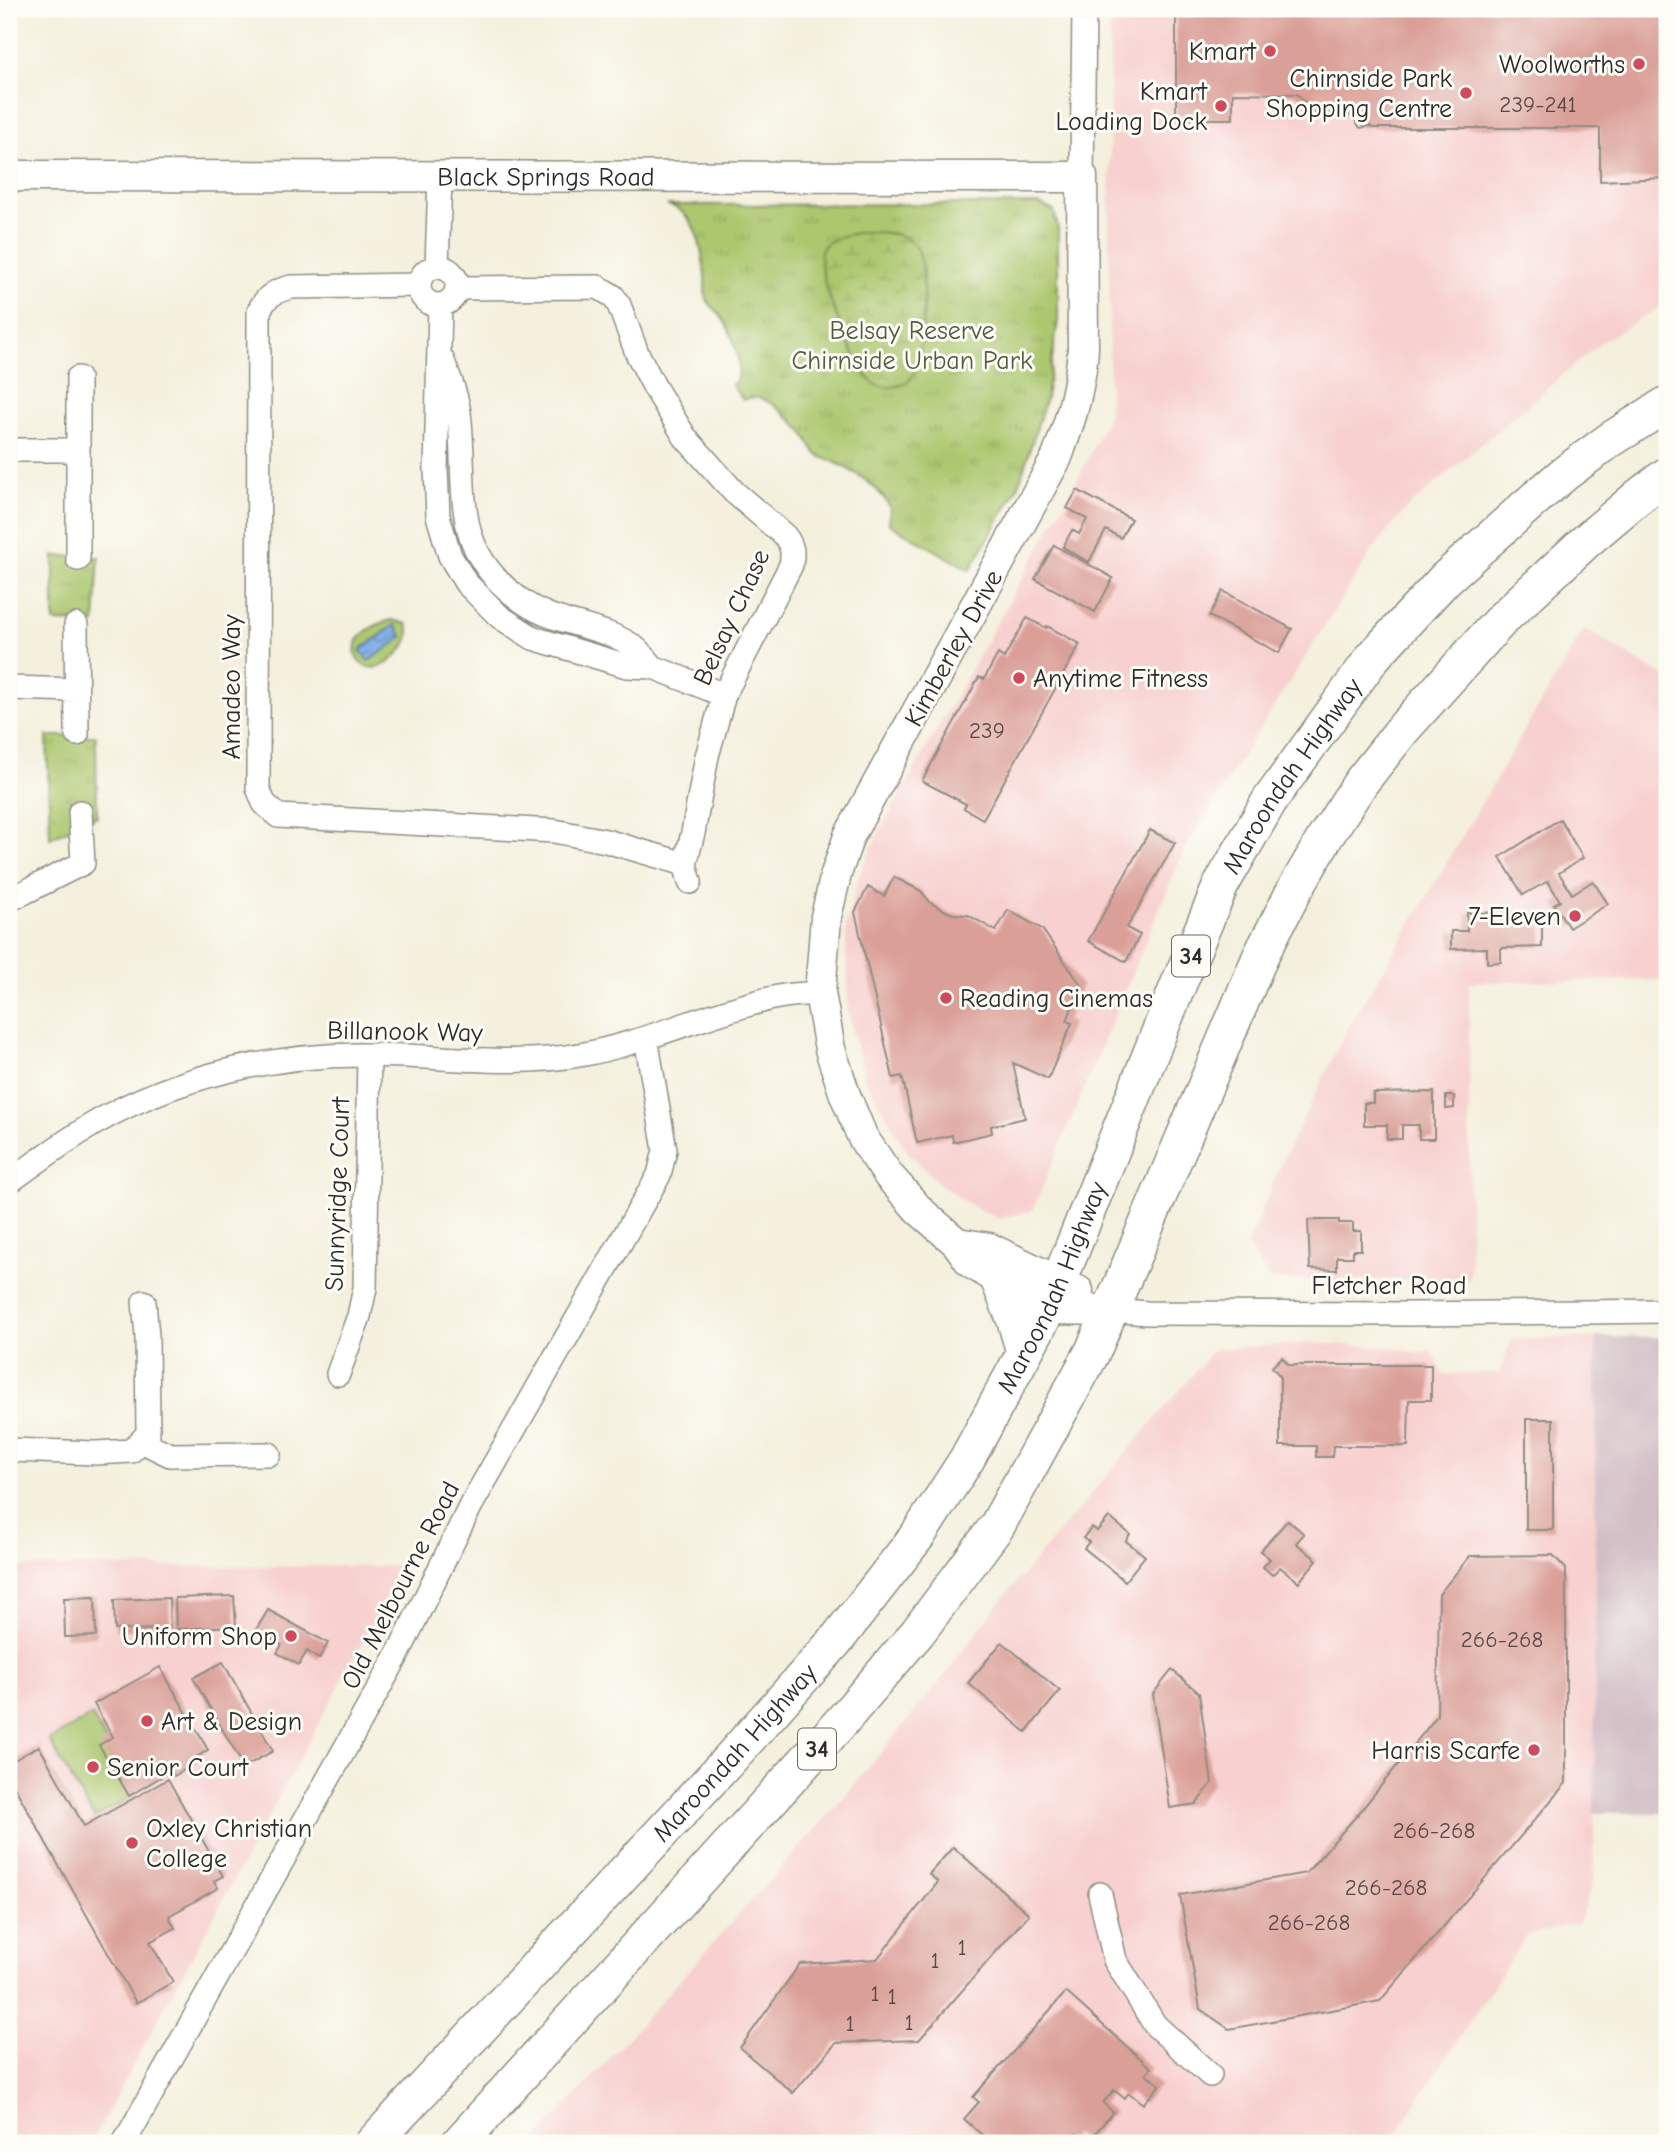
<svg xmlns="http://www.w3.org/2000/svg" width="1676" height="2152" font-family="'Comic Neue',sans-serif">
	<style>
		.built { fill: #f7d0cf }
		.industrial { fill: #d2bec5 }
		.grass { fill: url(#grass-tufts); stroke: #6c794c; stroke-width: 2 }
		.wetland { fill: url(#wetland-marsh); stroke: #6c794c; stroke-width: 2 }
		.pitch { fill: #acc76e; stroke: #6c794c; stroke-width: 2 }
		.water { fill: url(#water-waves); stroke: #546c8a; stroke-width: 2 }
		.building { fill: #da9f97 }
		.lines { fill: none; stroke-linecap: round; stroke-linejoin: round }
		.minor-casing { stroke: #908e84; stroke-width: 26 }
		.major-casing { stroke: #908e84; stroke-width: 33 }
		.highway-casing { stroke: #908e84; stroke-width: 38 }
		.minor { stroke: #fff; stroke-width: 23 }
		.major { stroke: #fff; stroke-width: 30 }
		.highway { stroke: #fff; stroke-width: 35 }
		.poi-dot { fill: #d1495b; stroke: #fdfcf7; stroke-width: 2.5 }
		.labels { text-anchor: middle; stroke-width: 6; stroke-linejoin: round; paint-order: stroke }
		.number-label { font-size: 23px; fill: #574846 }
		.shield { fill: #fdfcf7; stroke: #6a6a68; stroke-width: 2 }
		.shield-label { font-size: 24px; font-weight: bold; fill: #2b2b2b }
		.poi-label { font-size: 26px; fill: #2b2b2b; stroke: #fdfcf7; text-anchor: end }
		.street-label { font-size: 26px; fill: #2b2b2b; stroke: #fdfcf7 }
		.park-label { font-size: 26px; fill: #525a3f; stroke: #fdfcf7 }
	</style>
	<defs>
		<pattern id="grass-tufts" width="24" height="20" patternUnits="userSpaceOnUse" patternTransform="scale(1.75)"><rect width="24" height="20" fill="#acc76e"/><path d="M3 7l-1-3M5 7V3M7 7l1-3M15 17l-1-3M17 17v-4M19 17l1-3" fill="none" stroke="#94ab5f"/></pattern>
		<pattern id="wetland-marsh" width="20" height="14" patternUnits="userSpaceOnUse" patternTransform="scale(1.75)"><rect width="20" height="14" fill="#acc76e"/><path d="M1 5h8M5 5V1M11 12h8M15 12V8" fill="none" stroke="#94ab5f"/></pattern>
		<pattern id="water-waves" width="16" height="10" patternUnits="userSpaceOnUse" patternTransform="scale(1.75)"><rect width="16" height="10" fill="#7eade8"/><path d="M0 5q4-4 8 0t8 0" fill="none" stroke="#678dbc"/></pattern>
	</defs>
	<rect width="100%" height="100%" fill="#fdfcf7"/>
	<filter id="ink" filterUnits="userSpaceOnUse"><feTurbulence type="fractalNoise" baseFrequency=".0143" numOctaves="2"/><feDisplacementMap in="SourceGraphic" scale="14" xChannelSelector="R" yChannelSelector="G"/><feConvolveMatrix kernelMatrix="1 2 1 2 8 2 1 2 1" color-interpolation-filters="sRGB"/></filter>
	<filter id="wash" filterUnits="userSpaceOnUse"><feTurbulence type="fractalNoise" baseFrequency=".00686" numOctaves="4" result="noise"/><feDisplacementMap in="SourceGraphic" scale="28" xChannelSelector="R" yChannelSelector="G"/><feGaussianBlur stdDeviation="1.57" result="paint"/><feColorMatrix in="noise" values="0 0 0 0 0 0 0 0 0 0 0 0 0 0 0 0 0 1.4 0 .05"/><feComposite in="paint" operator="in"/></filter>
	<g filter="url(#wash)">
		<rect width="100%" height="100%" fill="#f4f0dd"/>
		<path class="built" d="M1110 9H1667V303L1600 343 1407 508 1373 549 1184 850 1033 1210 999 1219 970 1205 937 1182 907 1151 865 1080 848 1012 846 926 859 875 880 830 1076 483 1109 414Z
			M1584 629 1667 678V1279L1664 980 1469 982 1470 1280H1270L1247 1245 1279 1168 1353 1017 1376 983Z
			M1596 1337 1594 1878 1579 1923 1527 1935 1390 2143H533L833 1810 938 1684 995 1608 1214 1349 1313 1343 1394 1348 1422 1354 1431 1350 1443 1374 1499 1373 1512 1339Z
			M404 1566 91 2143H9V1567Z"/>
		<path class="industrial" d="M1596 1337H1667V1813H1594Z"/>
		<path class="grass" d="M1039 204 1054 211 1058 228V321L1046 398 1018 487 970 570 889 524 890 508C881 488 856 472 836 463 831 460 821 458 817 454 812 449 809 441 805 435 793 420 763 388 743 400L732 385C749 372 731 330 720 315 717 310 709 305 706 298 704 293 706 283 705 277 703 252 696 210 667 205Z
			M54 556 99 557 95 623 54 622Z
			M47 736H96L97 816 50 838Z"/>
		<path class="wetland" d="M865 232C882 232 909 232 918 250 927 268 924 346 917 366 914 375 910 383 901 385 893 388 882 388 875 384 857 374 812 267 822 249 829 236 852 234 865 232Z"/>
		<path class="pitch" d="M392 620 407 624C411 634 409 641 402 649 365 698 324 636 392 620Z
			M92 1716 136 1794 94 1818 49 1740Z"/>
		<path class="water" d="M395 625 403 637 369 661 360 650Z"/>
		<g id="blocks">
			<path class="building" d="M1176 9H1667V178L1600 181V128H1373L1370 126 1360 128 1355 120 1358 116 1317 115 1297 94 1233 93V119H1176Z
				M1077 490 1131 519 1121 538 1106 530 1089 562 1063 547 1072 530 1079 534 1087 519 1067 508Z
				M1054 545 1113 578 1095 612 1035 579Z
				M1223 591 1292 629 1279 653 1209 616Z
				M1027 618 1046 628 1047 626 1080 644 983 819 964 808 966 804 922 781 979 677 984 679 998 654 1004 658Z
				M1560 819 1583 858 1559 873 1572 894 1593 881 1608 904 1569 928 1554 904 1560 901 1548 881 1523 895 1500 857Z
				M1150 830 1175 843 1127 928 1140 935 1126 962 1088 941Z
				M894 877 921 891 930 902 940 908 952 914 968 915 996 931 1008 910 1042 929 1081 985 1067 1021 1072 1023 1048 1079 1013 1063 1025 1118 991 1126 992 1133 953 1142 952 1135 917 1143 902 1076 893 1078 855 912 868 887 884 896Z
				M1522 912V923L1542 922V947L1501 948V962L1487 963V948L1451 949V931H1467V913Z
				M1434 1092V1139H1419V1125H1402V1139H1387V1125H1364V1103H1373V1093Z
				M1446 1096H1454V1108L1446 1109Z
				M1308 1220H1339V1223H1353V1231H1361V1250H1353V1257H1337V1270L1310 1269Z
				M1282 1357 1289 1365H1431V1400H1409L1408 1446H1333L1332 1457H1316V1446H1280V1376L1272 1367Z
				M1526 1419H1553V1530H1526Z
				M1665 1430H1667V1627H1664Z
				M1109 1517 1130 1534 1126 1541 1145 1556 1125 1581 1084 1548 1089 1542 1083 1538 1092 1527 1097 1531Z
				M1288 1520 1304 1534 1296 1543 1317 1560 1299 1582 1280 1567 1272 1575 1263 1567 1270 1559 1260 1551Z
				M1553 1555 1566 1569V1783L1380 2001 1229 2029 1200 2009 1180 1895 1306 1873 1359 1813 1437 1716 1439 1594 1470 1556Z
				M234 1596 236 1626 176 1629 175 1598Z
				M95 1597 96 1636 65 1637 64 1598Z
				M169 1598 170 1629 115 1630 114 1600Z
				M268 1610 328 1643 319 1659 307 1651 299 1665 277 1653 282 1645 256 1630Z
				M1002 1642 1060 1691 1026 1732 968 1683Z
				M223 1662 273 1751 244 1767 193 1678Z
				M160 1667 208 1750 192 1760 194 1764 174 1776 171 1771 129 1796 99 1745 113 1737 94 1704Z
				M1172 1670 1199 1693 1212 1783 1196 1804 1170 1808 1153 1694Z
				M39 1746 84 1826 168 1779 223 1876 214 1881 218 1888 169 1916 175 1928 150 1942 173 1982 136 2003 9 1777V1763Z
				M953 1847 1029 1914 919 2040 836 2043 793 2093 740 2048 800 1964 877 1959 938 1882 929 1874Z
				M1066 1992 1151 2068 1146 2074 1160 2085 1143 2104 1129 2093 1124 2098 1114 2090 1103 2103 1113 2112 1087 2143 1076 2134 1068 2143H991L964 2119 979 2102 973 2097Z"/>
		</g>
	</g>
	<g filter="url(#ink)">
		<use href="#blocks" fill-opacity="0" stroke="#908e84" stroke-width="2"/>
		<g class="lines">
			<defs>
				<path id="minor" d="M1082 177 1084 9
					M437 267 440 177
					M419 286a19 19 0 1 1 38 0a19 19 0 1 1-38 0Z
					M419 285 291 287C275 291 266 296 259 311L258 788 264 803 278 816 554 831 606 841 685 864
					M457 288 598 287 613 296 619 305 637 353 655 388 685 437 734 492 785 536C793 546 793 553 791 565L724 695 707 756 693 833 685 864 690 882
					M440 305 436 470 438 516 450 556 466 583 500 617 533 638 627 666 653 667 724 695
					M442 359C450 379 458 398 460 421 467 497 450 552 525 603 557 625 606 626 634 647 641 652 647 660 653 667
					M9 450H77
					M78 559V378
					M76 625 77 734
					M9 688 76 690
					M9 900 83 863 80 812
					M9 1182C38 1161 66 1140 97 1122 177 1076 275 1054 367 1055 439 1055 513 1068 585 1054 651 1041 712 1011 778 997 792 994 807 994 820 993
					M1112 1310 1147 1313 1412 1314 1667 1311
					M338 1374 359 1316 365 1288 369 1055
					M141 1441 170 1455 269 1454
					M9 1450 96 1453 131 1451 148 1434 147 1336 144 1302
					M1100 1894 1115 1960 1155 2025 1210 2075
					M124 2143 397 1656 471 1505 659 1175 665 1150 646 1038"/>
				<g id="major">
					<path id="s1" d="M9 176 1082 177 1083 349C1080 390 1071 419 1057 457L849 836 836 874 826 917 820 993 830 1049 845 1095 863 1138 889 1176 920 1211 957 1243 971 1263 1048 1309 1112 1310"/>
					<path d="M957 1243 989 1248 1078 1291"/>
					<path d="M995 1278 1012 1320 1023 1357"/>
				</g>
				<g id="highway">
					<path id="s2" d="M373 2143 728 1761 838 1638 918 1535 967 1459 1048 1309 1177 988 1221 885 1270 800 1373 657 1445 579 1530 503 1564 474 1610 440 1667 404"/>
					<path d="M459 2143 842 1721 918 1632 997 1526 1093 1351 1261 955 1294 891 1324 839 1361 782 1403 729 1502 619 1585 542 1638 497 1667 475"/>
				</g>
			</defs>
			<use href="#minor" class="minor-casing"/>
			<use href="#major" class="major-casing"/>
			<use href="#highway" class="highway-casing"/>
			<use href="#minor" class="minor"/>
			<use href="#major" class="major"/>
			<use href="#highway" class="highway"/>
		</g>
	</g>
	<g class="poi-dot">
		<circle cx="1270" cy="51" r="7"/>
		<circle cx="1639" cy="64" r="7"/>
		<circle cx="1466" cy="93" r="7"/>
		<circle cx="1221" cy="106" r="7"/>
		<circle cx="1019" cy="678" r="7"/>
		<circle cx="1575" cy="916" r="7"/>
		<circle cx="946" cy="998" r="7"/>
		<circle cx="291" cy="1636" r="7"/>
		<circle cx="147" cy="1721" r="7"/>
		<circle cx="1534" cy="1750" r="7"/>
		<circle cx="93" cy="1767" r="7"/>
		<circle cx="132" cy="1843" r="7"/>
	</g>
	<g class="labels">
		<g class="number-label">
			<text x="1538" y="112">239-241</text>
			<text x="987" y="738">239</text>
			<text x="1502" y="1647">266-268</text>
			<text x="1434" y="1838">266-268</text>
			<text x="1386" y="1895">266-268</text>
			<text x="1309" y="1930">266-268</text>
			<text x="962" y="1955">1</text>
			<text x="935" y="1968">1</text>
			<text x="875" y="2001">1</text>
			<text x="892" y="2004">1</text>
			<text x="909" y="2030">1</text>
			<text x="850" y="2031">1</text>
		</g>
		<g class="shield">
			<rect x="1172" y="935.5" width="38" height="41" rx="5"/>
			<rect x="798" y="1728.5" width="38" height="41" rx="5"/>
		</g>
		<g class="shield-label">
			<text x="1191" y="964">34</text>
			<text x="817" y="1757">34</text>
		</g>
		<g class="poi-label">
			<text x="1256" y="60">Kmart</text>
			<text x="1625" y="73">Woolworths</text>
			<text x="1452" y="87">Chirnside Park<tspan x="1452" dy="30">Shopping Centre</tspan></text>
			<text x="1207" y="100">Kmart<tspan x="1207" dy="30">Loading Dock</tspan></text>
			<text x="1033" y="687" text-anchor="start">Anytime Fitness</text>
			<text x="1561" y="925">7-Eleven</text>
			<text x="960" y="1007" text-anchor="start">Reading Cinemas</text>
			<text x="277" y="1645">Uniform Shop</text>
			<text x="161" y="1730" text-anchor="start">Art &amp; Design</text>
			<text x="1520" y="1759">Harris Scarfe</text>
			<text x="107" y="1776" text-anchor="start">Senior Court</text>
			<text x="146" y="1837" text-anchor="start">Oxley Christian<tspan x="146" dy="30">College</tspan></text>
		</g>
		<g class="street-label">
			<text dy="9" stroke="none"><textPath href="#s1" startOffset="537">Black Springs Road</textPath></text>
			<text transform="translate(731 617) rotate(-65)" y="9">Belsay Chase</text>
			<text transform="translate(953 648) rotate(-61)" y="9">Kimberley Drive</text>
			<text transform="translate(231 687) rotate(-90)" y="9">Amadeo Way</text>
			<text dy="9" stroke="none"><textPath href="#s2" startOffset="1666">Maroondah Highway</textPath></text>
			<text transform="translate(405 1031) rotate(1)" y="9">Billanook Way</text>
			<text transform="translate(337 1194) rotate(-88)" y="9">Sunnyridge Court</text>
			<text x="1389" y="1294">Fletcher Road</text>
			<text dy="9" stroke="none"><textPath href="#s2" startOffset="1099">Maroondah Highway</textPath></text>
			<text transform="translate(400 1585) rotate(-63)" y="9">Old Melbourne Road</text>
			<text dy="9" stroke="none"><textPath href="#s2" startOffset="532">Maroondah Highway</textPath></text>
		</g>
		<g class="park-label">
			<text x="912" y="339">Belsay Reserve<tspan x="912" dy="30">Chirnside Urban Park</tspan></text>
		</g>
	</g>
	<rect width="1676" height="2152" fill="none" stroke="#fdfcf7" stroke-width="35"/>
</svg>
